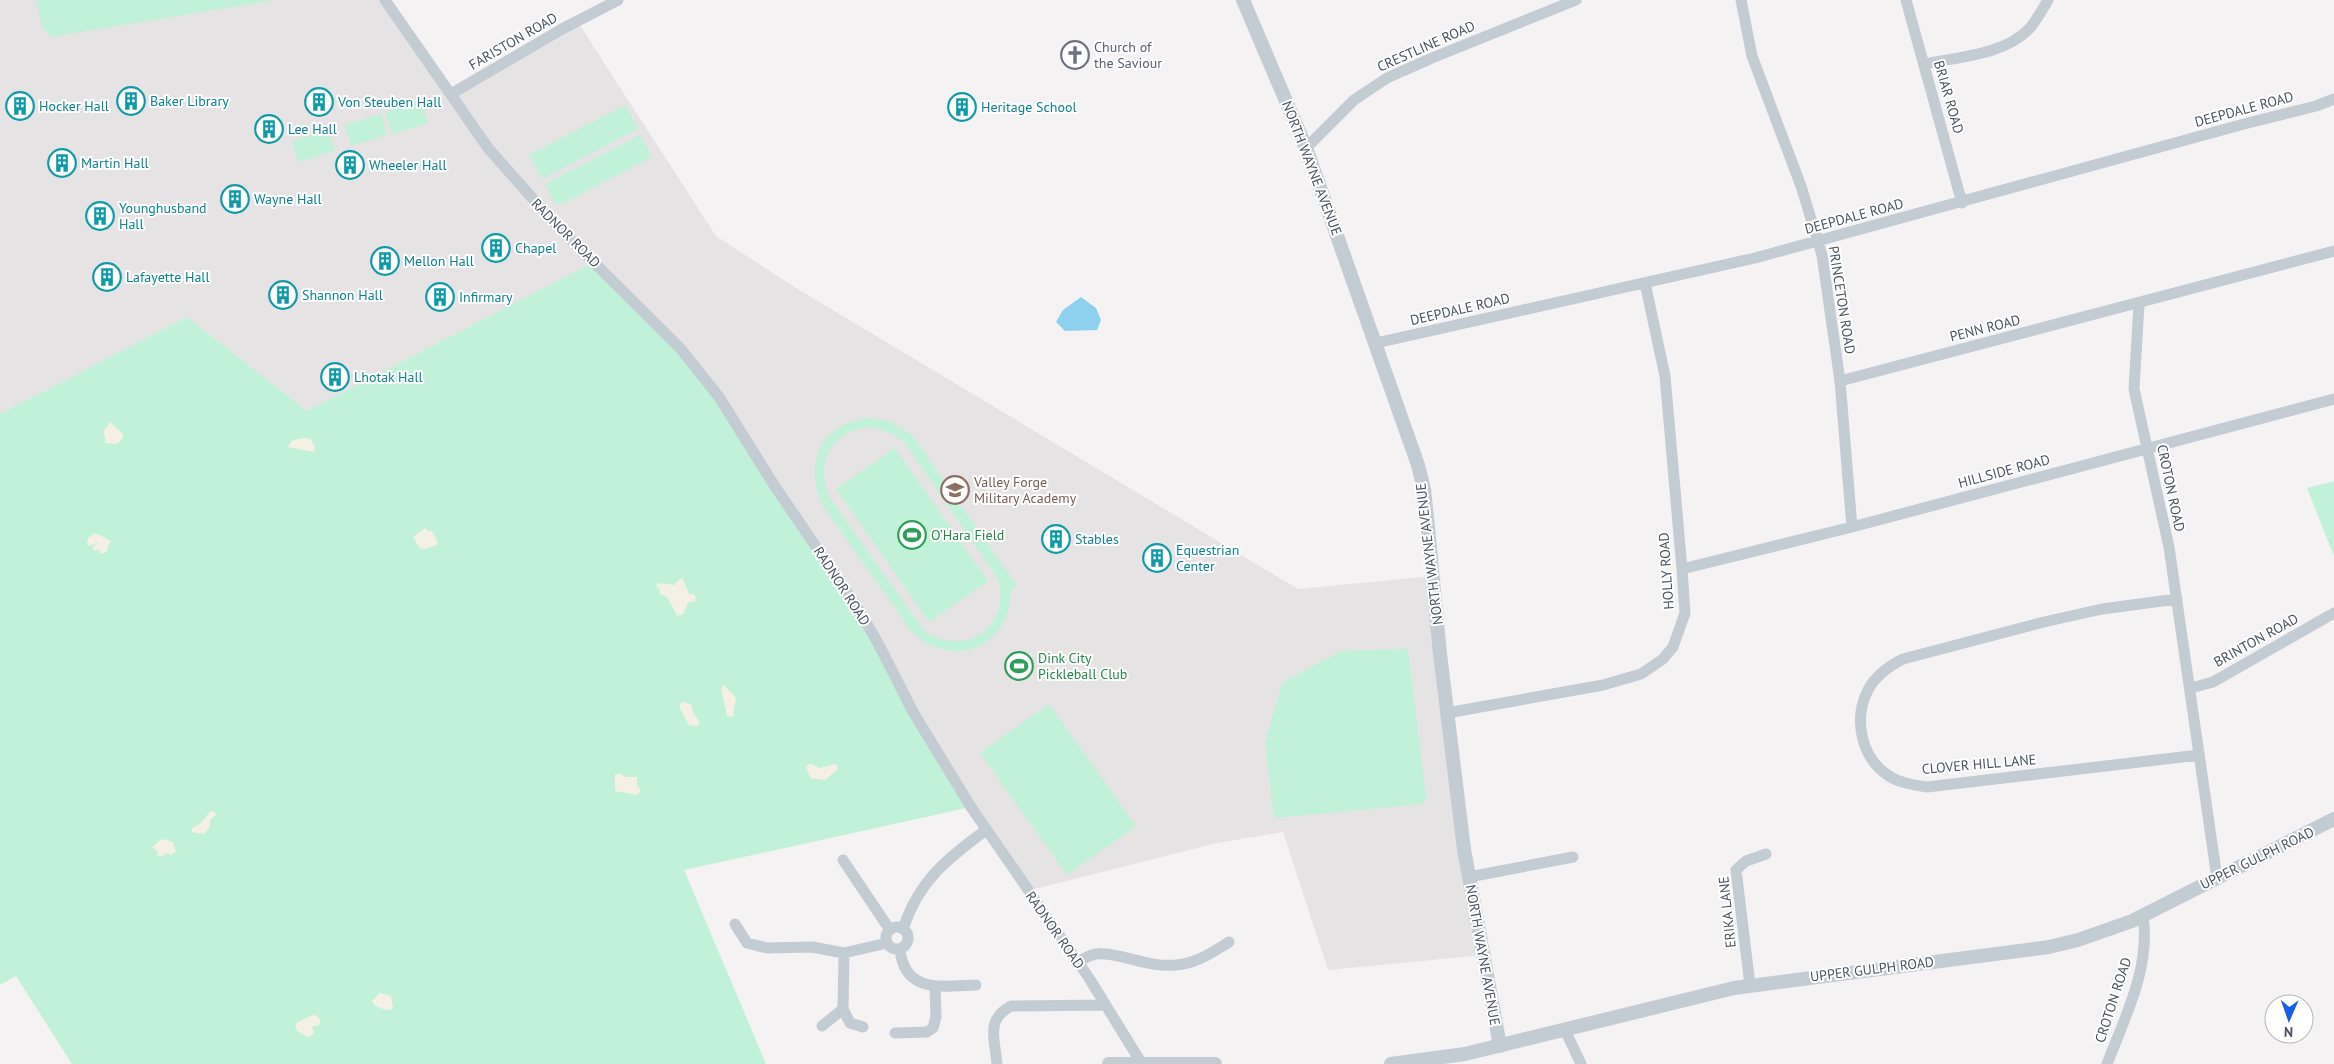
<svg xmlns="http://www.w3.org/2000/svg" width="2334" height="1064" font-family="'PT Sans',sans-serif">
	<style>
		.education { fill: #e5e3e4 }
		.green { fill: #c1f1d8; fill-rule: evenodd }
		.sand { fill: #f4f1e4 }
		.water { fill: #8ed1ee }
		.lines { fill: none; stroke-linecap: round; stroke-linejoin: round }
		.minor { stroke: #c3cbd3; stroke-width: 11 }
		.tertiary { stroke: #c3cbd3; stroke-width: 14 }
		.labels { text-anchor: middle; stroke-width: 4; stroke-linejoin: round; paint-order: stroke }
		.street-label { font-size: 14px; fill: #495360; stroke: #fff }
		.worship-label { font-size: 14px; fill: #5b616d; stroke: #fff; text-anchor: start }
		.culture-label { font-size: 14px; fill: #0d838f; stroke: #fff; text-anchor: start }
		.education-label { font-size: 14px; fill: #785e54; stroke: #fff; text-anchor: start }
		.leisure-label { font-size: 14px; fill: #27864d; stroke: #fff; text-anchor: start }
	</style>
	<rect width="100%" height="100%" fill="#f4f2f2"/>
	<path class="education" d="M0 0H385L451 94 577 21 716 236 796 288 1298 589 1433 576 1483 955 1328 970 1283 832 1217 843 1027 891 594 262 307 411 187 317 0 414Z"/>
	<path class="green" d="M36 0H275L51 37 43 29Z
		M421 101 428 123 392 134 385 112Z
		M625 105 638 129 542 179 529 155Z
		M381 114 387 135 351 146 345 125Z
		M328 130 335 151 298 162 292 141Z
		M640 135 652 157 562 204 554 202 545 184Z
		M594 262 680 348 857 607 971 807 684 870 766 1064H72L16 976 0 985V414L187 317 307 411Z
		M868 418 890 421 912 435 1017 586 1011 590C1010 648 953 671 911 631L823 506C803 464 820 424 868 418ZM871 427 893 434 905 443 998 579C1011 628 966 658 924 631L828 495C815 460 834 429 871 427Z
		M895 448 988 581 929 622 836 489Z
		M2334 481V556L2307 488Z
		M1408 649 1425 789 1428 798 1422 804 1274 818 1265 743 1282 683 1341 651Z
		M1049 704 1136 826 1067 875 980 753Z"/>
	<path class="sand" d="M110 422 123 434 122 439 117 444 105 443V436L103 433Z
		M304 438 311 439 315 447 314 452 287 447 293 440Z
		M425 528 428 531H432L438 542 437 545 424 549 420 548 413 537Z
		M95 533 111 541 107 549V552L100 554 99 549 95 551 92 548 97 543 89 546 87 544 88 538Z
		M682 577 689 594H693L696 597 695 601 688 603 683 614 677 616 667 597 660 594V590L656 585 659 583 674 585Z
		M724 685 736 698 733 717 727 716 721 689Z
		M684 702 691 704 693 712 700 723 697 726 689 725 680 708V704Z
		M811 764 820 768 836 764 838 769 825 780 811 778 806 768 807 765Z
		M615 774H621L625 777H637V786L641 790 637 795 615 791Z
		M211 811 216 813 215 816 210 820V827L204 834 192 832V828L200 824Z
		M162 839 173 842 176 852 170 855 166 853 162 857 157 855 158 852 152 847Z
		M380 993 391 996 393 1008 390 1010C384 1010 374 1007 372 1001Z
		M312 1015 317 1016 321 1021 319 1025 312 1027 314 1032 311 1036 307 1037 297 1031 295 1025 298 1022Z"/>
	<path class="water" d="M1081 297 1096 308 1101 320 1097 330 1065 331 1056 322 1063 310Z"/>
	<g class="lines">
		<path class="minor" d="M385 0 488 148 557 226 680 348 719 397 774 485 857 607 878 643 913 712 971 807 1089 978 1142 1064
			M1741 0 1752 56 1801 186 1822 255 1840 381 1852 527
			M1906 0 1962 203
			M1924 64C1958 57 2004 55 2029 29 2037 20 2042 10 2048 0
			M451 94 562 29 618 0
			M1306 148 1354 100 1387 78 1432 58 1576 0
			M2139 304 2134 389 2169 547 2217 878
			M1376 343 1755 258 2244 124 2316 106 2334 99
			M1840 381 2334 251
			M1682 569 1852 527 2334 399
			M2177 599 2102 609 2044 622 1903 659C1889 666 1876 675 1868 690 1853 719 1861 758 1889 776 1900 783 1914 785 1927 787L2199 755
			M2191 688 2213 682 2334 613
			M1447 713 1603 685 1641 674 1663 659 1673 647 1685 613 1682 569 1665 376 1645 283
			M843 860 890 930
			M1469 877 1573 857
			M735 924 747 943 767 948 812 947 844 953 887 943
			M886 938a11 11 0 1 1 22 0a11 11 0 1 1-22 0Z
			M903 929C919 880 947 859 986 830
			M900 949C904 994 943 986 976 985
			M844 953 843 1009 850 1023 863 1027
			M1078 962C1083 959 1090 955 1096 954 1120 952 1148 968 1176 965 1196 964 1213 952 1229 942
			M1750 985 1736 870 1746 861 1766 854
			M822 1026 843 1009
			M1565 1030 1581 1064
			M895 1033 927 1032 933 1028 936 1017 935 986
			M997 1064C995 1039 985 1020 1011 1006L1105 1005
			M2107 1064C2125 1017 2151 967 2143 916"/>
		<path class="tertiary" d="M1243 0 1306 148 1418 465 1424 489 1428 528 1440 654 1464 849 1500 1046
			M1109 1064H1215
			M1391 1064 1465 1054 1734 988 2049 947 2078 940 2132 921 2334 819"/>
	</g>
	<defs>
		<symbol id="church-ring" viewBox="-11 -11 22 22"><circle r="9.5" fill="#fff" stroke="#6b7280" stroke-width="1.5"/><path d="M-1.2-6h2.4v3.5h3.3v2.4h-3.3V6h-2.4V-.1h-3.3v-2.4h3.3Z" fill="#6b7280"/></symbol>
		<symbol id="building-ring" viewBox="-11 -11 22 22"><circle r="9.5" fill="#fff" stroke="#0f9aa8" stroke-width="1.5"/><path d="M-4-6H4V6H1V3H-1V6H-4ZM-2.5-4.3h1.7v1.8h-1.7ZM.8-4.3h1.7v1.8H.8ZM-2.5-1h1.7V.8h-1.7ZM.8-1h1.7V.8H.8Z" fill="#0f9aa8"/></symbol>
		<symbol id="university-ring" viewBox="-11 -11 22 22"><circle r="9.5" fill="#fff" stroke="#8d6e63" stroke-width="1.5"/><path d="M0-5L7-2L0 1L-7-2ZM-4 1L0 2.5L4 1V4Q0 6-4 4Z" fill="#8d6e63"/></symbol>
		<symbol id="stadium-ring" viewBox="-11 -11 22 22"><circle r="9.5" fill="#fff" stroke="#2e9e5b" stroke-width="1.5"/><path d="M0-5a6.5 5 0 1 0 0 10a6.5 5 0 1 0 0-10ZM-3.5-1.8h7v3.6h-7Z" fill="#2e9e5b"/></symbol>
	</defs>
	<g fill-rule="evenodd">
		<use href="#church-ring" x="1059" y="39" width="32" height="32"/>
		<use href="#building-ring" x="115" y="85" width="32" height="32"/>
		<use href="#building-ring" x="303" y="86" width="32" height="32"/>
		<use href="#building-ring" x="4" y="90" width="32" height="32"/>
		<use href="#building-ring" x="946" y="91" width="32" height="32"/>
		<use href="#building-ring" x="253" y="113" width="32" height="32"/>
		<use href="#building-ring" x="46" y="147" width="32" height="32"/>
		<use href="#building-ring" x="334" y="149" width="32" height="32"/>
		<use href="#building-ring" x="219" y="183" width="32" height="32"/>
		<use href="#building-ring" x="84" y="200" width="32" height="32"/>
		<use href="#building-ring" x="480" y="232" width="32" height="32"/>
		<use href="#building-ring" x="369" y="245" width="32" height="32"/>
		<use href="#building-ring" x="91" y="261" width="32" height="32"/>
		<use href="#building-ring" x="267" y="279" width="32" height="32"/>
		<use href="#building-ring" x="424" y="281" width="32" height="32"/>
		<use href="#building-ring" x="319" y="361" width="32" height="32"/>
		<use href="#university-ring" x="939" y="474" width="32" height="32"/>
		<use href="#stadium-ring" x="896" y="519" width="32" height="32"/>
		<use href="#building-ring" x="1040" y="523" width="32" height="32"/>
		<use href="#building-ring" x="1141" y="542" width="32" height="32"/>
		<use href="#stadium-ring" x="1003" y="650" width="32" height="32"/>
	</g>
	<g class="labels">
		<g class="street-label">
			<text transform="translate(513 41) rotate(-30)" y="5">FARISTON ROAD</text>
			<text transform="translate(1426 46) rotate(-24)" y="5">CRESTLINE ROAD</text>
			<text transform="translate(1949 97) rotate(74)" y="5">BRIAR ROAD</text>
			<text transform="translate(2244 109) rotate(-15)" y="5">DEEPDALE ROAD</text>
			<text transform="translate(1312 168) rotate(69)" y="5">NORTH WAYNE AVENUE</text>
			<text transform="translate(1854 216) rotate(-15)" y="5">DEEPDALE ROAD</text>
			<text transform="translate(566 233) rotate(45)" y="5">RADNOR ROAD</text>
			<text transform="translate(1842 300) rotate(81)" y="5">PRINCETON ROAD</text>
			<text transform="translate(1460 309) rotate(-13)" y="5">DEEPDALE ROAD</text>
			<text transform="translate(1985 328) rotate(-14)" y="5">PENN ROAD</text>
			<text transform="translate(2004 471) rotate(-15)" y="5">HILLSIDE ROAD</text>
			<text transform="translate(2171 488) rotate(78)" y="5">CROTON ROAD</text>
			<text transform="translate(1429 554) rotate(-97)" y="5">NORTH WAYNE AVENUE</text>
			<text transform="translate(1666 571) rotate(-94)" y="5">HOLLY ROAD</text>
			<text transform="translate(842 586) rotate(57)" y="5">RADNOR ROAD</text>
			<text transform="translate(2256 640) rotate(-29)" y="5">BRINTON ROAD</text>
			<text transform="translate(1979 764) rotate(-5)" y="5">CLOVER HILL LANE</text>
			<text transform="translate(2257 858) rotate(-26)" y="5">UPPER GULPH ROAD</text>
			<text transform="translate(1727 912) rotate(-96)" y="5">ERIKA LANE</text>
			<text transform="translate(1055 930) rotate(55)" y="5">RADNOR ROAD</text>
			<text transform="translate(1483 955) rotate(80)" y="5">NORTH WAYNE AVENUE</text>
			<text transform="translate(1872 969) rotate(-7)" y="5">UPPER GULPH ROAD</text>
			<text transform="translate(2113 1000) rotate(-72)" y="5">CROTON ROAD</text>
		</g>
		<g class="worship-label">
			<text x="1094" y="52">Church of<tspan x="1094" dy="16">the Saviour</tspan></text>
		</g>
		<g class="culture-label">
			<text x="150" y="106">Baker Library</text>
			<text x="338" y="107">Von Steuben Hall</text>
			<text x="39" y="111">Hocker Hall</text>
			<text x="981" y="112">Heritage School</text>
			<text x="288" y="134">Lee Hall</text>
			<text x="81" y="168">Martin Hall</text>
			<text x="369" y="170">Wheeler Hall</text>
			<text x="254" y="204">Wayne Hall</text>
			<text x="119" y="213">Younghusband<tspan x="119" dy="16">Hall</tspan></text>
			<text x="515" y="253">Chapel</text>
			<text x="404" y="266">Mellon Hall</text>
			<text x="126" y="282">Lafayette Hall</text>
			<text x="302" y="300">Shannon Hall</text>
			<text x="459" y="302">Infirmary</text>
			<text x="354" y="382">Lhotak Hall</text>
			<text x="1075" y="544">Stables</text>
			<text x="1176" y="555">Equestrian<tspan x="1176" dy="16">Center</tspan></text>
		</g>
		<g class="education-label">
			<text x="974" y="487">Valley Forge<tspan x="974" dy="16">Military Academy</tspan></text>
		</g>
		<g class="leisure-label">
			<text x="931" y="540">O’Hara Field</text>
			<text x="1038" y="663">Dink City<tspan x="1038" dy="16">Pickleball Club</tspan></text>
		</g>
	</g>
	<g transform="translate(2289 1019) rotate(182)"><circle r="24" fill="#ffffff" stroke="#b6babf"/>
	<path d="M0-4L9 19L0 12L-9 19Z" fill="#185fe8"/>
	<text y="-8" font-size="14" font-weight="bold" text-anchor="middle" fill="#495360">N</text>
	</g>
</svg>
